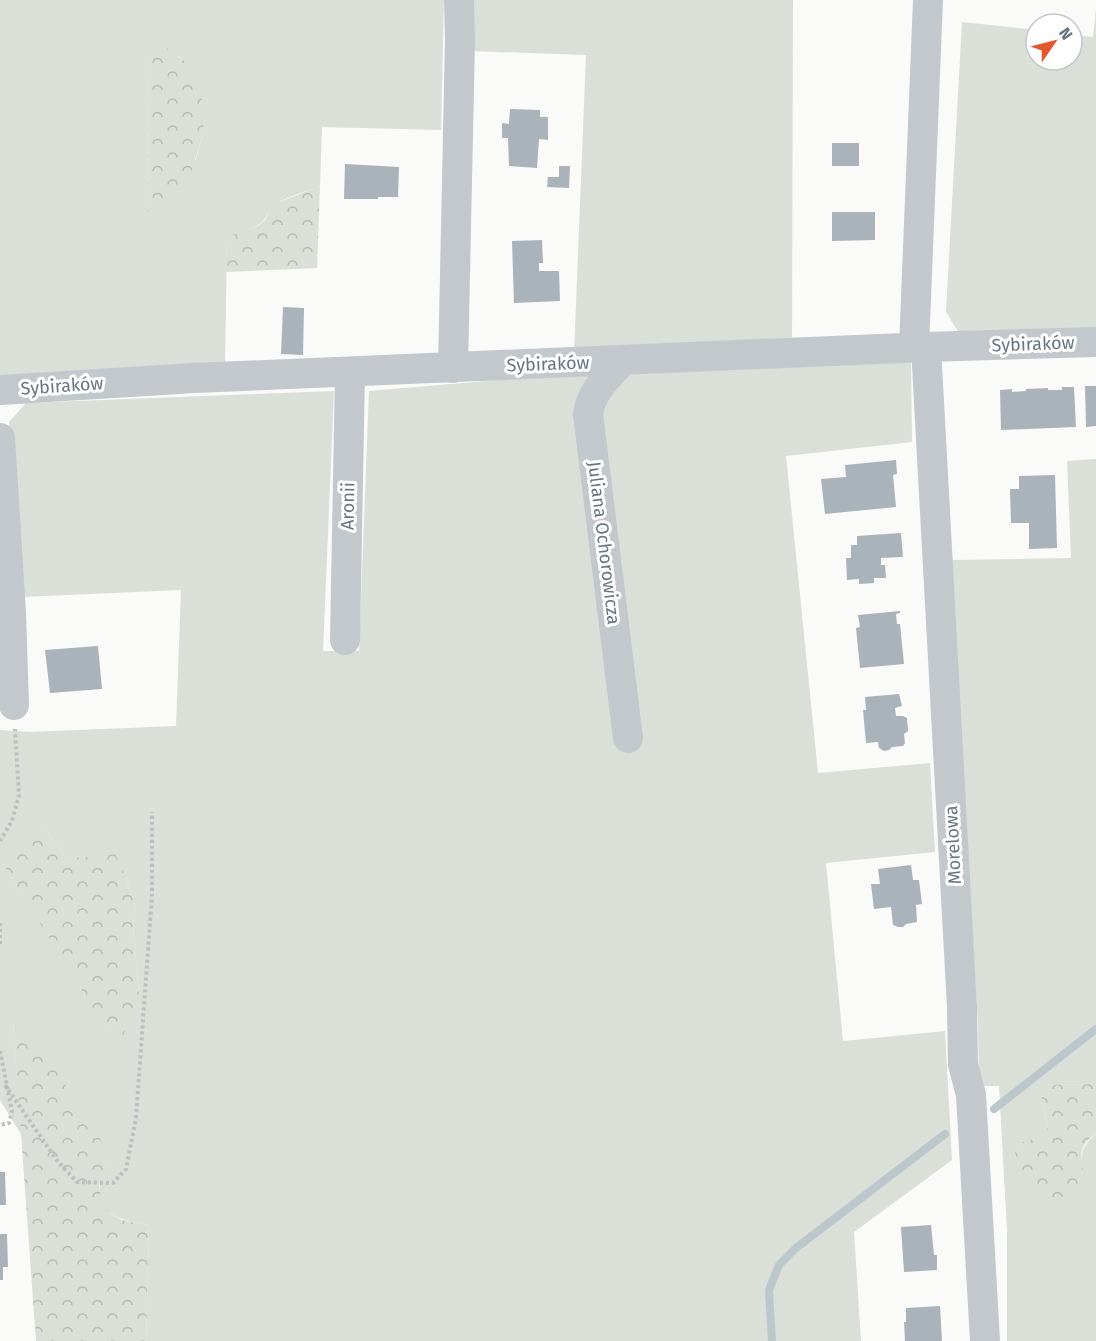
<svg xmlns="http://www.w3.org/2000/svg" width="1096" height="1341" font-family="'Fira Sans',sans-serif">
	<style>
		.grass { fill: #dadfd7; fill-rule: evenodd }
		.forest { fill: url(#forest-crowns) }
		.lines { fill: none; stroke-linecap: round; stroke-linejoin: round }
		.stream { stroke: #bbc7cb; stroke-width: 8 }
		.building { fill: #aab3b9 }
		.path { stroke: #bbbfc2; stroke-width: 4; stroke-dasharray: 3 3; stroke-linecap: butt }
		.minor { stroke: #c3c8cc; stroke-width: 30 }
		.labels { text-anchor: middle; stroke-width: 6; stroke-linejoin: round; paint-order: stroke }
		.street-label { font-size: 18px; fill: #657683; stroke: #fff }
	</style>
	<defs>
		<pattern id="forest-crowns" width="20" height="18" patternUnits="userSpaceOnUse" patternTransform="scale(1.5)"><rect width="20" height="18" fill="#dadfd7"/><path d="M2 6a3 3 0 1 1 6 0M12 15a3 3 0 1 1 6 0" fill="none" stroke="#b4b9b4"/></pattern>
	</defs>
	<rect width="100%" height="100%" fill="#fafaf8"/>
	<path class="grass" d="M0 0H444L441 130 322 127 320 186C304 193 285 196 273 207 266 213 266 221 258 225 245 233 237 229 227 244L225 364 0 382ZM148 48 180 57 198 79 204 131 196 159 147 218Z
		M469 0H793L792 347 574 354 586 55 468 51Z
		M1096 9V333H959L946 312 962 22 1036 30V60H1072V35L1093 37Z
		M911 361 912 442 786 456 818 773 930 763 935 852 826 863 843 1041 945 1031 952 1160 854 1232 861 1341H146L149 1225C126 1221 95 1217 100 1184 101 1177 104 1168 107 1161L13 1024 22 1136 0 1100V730L29 732 176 726 181 590 22 597 9 422 26 403 334 391 323 651H359L369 391 604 371 596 414 631 366ZM45 829 67 859 126 877 135 905 133 926 139 993 107 1028 2 862Z
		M1096 459V1084L1042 1085V1105L1048 1126 1044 1137 1020 1143 1014 1154 1083 1175C1081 1153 1080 1149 1096 1133V1341H1007V1231L999 1086H979L978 1023 950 560 1071 558 1067 461Z"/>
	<path class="forest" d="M148 47 167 48 188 64 198 79 201 93 204 132 191 173 182 189 169 205 147 219Z
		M320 186 317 268 226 272 227 244 234 234 258 226 265 220 270 209 277 203Z
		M45 829 67 859 115 854 126 877 135 905 133 926 139 993 137 1009 122 1037 107 1028 91 1005 2 862C16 842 20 834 45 829Z
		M13 1023 39 1046 99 1134 107 1161 99 1186 102 1203 111 1214 122 1220 149 1225 146 1341H36Z
		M1096 1084V1133C1090 1138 1084 1143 1082 1151 1080 1159 1084 1167 1083 1175 1082 1190 1063 1202 1048 1199L1015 1167 1014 1154 1020 1143 1044 1136 1048 1126 1042 1105 1041 1085Z"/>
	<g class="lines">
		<path class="stream" d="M994 1109 1096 1029
			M772 1341 769 1290 779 1265 796 1248 945 1134"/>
	</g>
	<path class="building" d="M510 109 540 110V117H548V140L539 139 537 168 509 166 508 138H502V123L509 124Z
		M832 143H859V166H832Z
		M345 164 399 167 398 197H378V199H344Z
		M559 166H570L569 188 547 187 548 177H559Z
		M832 212H875V240L832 241Z
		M542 240 543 263H539V271H559L560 301 514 303 512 241Z
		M283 307 304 308 303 355 281 354Z
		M1085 386H1096V426L1086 427Z
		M1062 387H1074L1076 427 1001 430 1000 390 1012 389V392L1026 391V389L1048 388V390H1062Z
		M896 460 897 474 893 475 896 507 825 514 821 479 846 477 845 465Z
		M1055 475 1057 548 1029 549V523H1011L1010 489H1019V476Z
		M901 533 903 557 881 558V565H885L886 578H874V583L859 584V579L847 580 846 558H851V545H857V536Z
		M900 611V613L896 614 897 624H900L904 664 860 668 856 628 860 627 858 615Z
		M98 646 102 689 50 693 45 650Z
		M899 694 902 706 895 708 896 716H903L907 718 908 731 904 734 905 743 903 746 892 747 889 750 884 751 879 748 878 742 866 743 863 710H866L865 697Z
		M911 865 913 880H919L922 904 916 905 917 922 906 924 903 927H898L893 925 891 907 874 909 871 884H880L878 869Z
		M0 1172H5L6 1205H0Z
		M931 1225 934 1255H937V1270L904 1272 901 1227Z
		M0 1234H7L8 1267H3V1280H0Z
		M940 1306 942 1341H905L904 1322H906V1308Z"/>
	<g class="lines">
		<path class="path" d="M0 841 12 821 19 796 15 729
			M0 923V945
			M0 1051 12 1111 9 1123 0 1125
			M5 1085 58 1162 77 1182 113 1183 126 1169 136 1118 152 895V812"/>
		<path class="minor" d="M926 347 962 1007 963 1064 971 1095 985 1341
			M914 348 928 0
			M623 360C608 377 591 391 588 414L628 738
			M453 368 460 40 459 0
			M0 390 194 378 926 347 1096 342
			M0 438 11 613 14 705
			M345 640 350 372"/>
	</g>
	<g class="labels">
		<g class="street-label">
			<text transform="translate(1033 344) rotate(-2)" y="6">Sybiraków</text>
			<text transform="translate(548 364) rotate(-2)" y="6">Sybiraków</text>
			<text transform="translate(62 386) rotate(-4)" y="6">Sybiraków</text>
			<text transform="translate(348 506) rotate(-89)" y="6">Aronii</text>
			<text transform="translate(604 543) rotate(83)" y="6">Juliana Ochorowicza</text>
			<text transform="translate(953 845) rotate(-93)" y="6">Morelowa</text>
		</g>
	</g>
	<g transform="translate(1054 42) rotate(55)"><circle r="28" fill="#ffffff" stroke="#c1c8cd" stroke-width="1.5"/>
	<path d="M0-4.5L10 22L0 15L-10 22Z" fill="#e4572e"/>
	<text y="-9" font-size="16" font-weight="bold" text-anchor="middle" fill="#657683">N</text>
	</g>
</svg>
